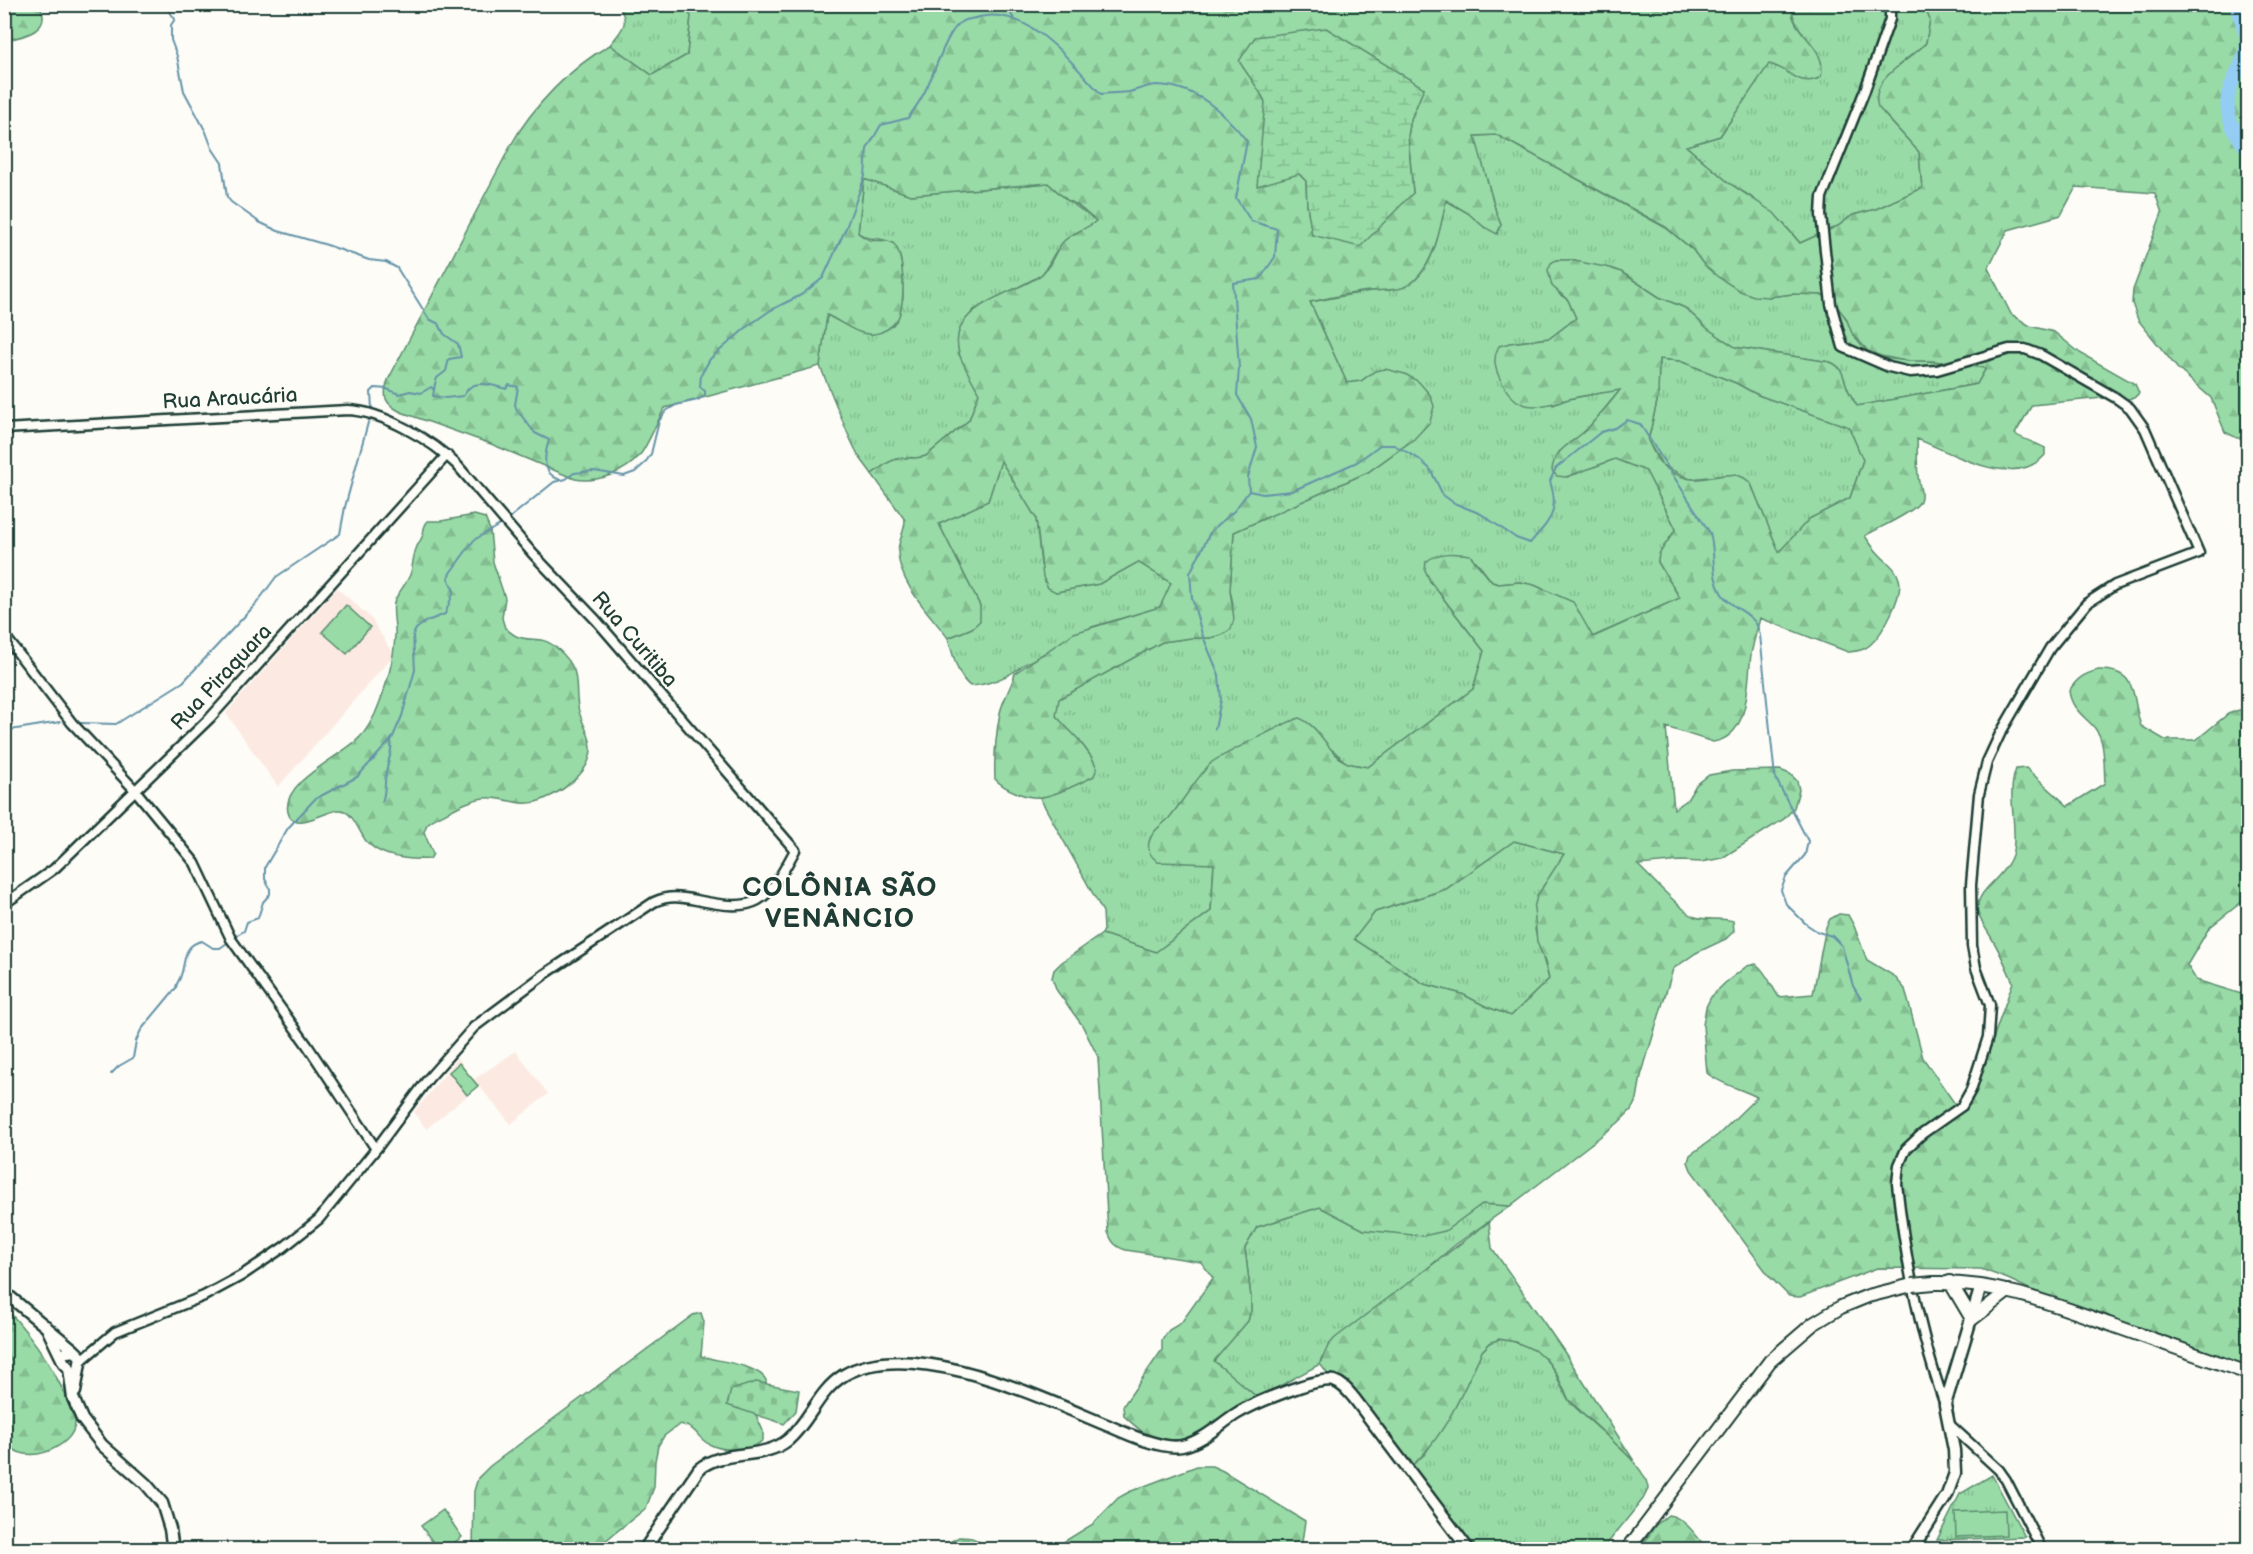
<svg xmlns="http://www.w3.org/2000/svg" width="2253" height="1554" font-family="'Balsamiq Sans',sans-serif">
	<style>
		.built { fill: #fceae2 }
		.grass { fill: url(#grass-tufts); stroke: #5c8c6e; stroke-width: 1.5 }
		.forest { fill: url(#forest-firs); stroke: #5c8c6e; stroke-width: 1.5; fill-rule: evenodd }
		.wetland { fill: url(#wetland-marsh); stroke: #5c8c6e; stroke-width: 1.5 }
		.cemetery { fill: url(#cemetery-stones); stroke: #5c8c6e; stroke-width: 1.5 }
		.pitch { fill: #98dba7; stroke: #5c8c6e; stroke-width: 1.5 }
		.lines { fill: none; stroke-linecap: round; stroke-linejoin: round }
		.stream { stroke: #6593a7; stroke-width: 2 }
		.river { stroke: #93cdf3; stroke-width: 14 }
		.minor-casing { stroke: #1f3d34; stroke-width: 13 }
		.major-casing { stroke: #1f3d34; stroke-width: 15 }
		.highway-casing { stroke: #1f3d34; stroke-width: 16 }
		.minor { stroke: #fdfcf7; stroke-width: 8 }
		.major { stroke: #fdfcf7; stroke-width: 10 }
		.highway { stroke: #fdfcf7; stroke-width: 12 }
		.highway-bridge-casing { stroke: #1f3d34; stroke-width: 16; stroke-linecap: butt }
		.highway-bridge { stroke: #fdfcf7; stroke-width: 12 }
		.labels { text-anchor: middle; stroke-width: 4.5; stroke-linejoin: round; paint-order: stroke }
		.street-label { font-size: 21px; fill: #1f3d34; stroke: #fdfcf7 }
		.district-label { font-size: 27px; font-weight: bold; letter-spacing: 1.5px; fill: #1f3d34; stroke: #fdfcf7 }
	</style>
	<defs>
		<pattern id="grass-tufts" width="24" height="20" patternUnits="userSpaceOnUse" patternTransform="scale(1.5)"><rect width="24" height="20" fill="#98dba7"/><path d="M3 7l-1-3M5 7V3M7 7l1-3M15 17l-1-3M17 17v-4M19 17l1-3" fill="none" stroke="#83bd90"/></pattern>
		<pattern id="forest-firs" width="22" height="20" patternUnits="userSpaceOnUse" patternTransform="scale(1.5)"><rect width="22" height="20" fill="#98dba7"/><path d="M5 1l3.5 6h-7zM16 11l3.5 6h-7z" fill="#83bd90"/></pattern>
		<pattern id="wetland-marsh" width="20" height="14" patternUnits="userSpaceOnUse" patternTransform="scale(1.5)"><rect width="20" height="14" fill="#98dba7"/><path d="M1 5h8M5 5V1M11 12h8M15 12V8" fill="none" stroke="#83bd90"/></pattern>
		<pattern id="cemetery-stones" width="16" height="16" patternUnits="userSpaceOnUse" patternTransform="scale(1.5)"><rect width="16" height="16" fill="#98dba7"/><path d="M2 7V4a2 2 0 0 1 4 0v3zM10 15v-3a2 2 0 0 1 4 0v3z" fill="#83bd90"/></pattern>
	</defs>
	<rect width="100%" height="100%" fill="#fdfcf7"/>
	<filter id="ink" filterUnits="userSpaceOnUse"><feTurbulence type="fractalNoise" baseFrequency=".0167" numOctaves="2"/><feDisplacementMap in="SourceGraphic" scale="12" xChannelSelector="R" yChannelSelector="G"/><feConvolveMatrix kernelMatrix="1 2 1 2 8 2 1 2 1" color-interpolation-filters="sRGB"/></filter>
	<g filter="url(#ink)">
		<path class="built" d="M337 588 370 617 394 655 278 787 226 713Z
			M516 1051 548 1094 511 1124 479 1086 426 1129 414 1112 458 1058 473 1080Z"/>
		<path class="grass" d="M618 5H683L691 16 687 55 652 75 610 45C622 29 631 24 618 5Z
			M1792 5H1924L1930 20 1926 43 1898 66 1884 114 1919 152 1922 188 1876 209 1853 215 1838 226 1800 243 1783 223 1750 196 1729 183 1686 146 1720 136 1769 63 1780 66 1795 76 1819 53C1808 39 1790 22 1792 5Z
			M1497 135 1666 228 1693 250 1704 265 1769 297 1792 294 1828 295C1833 302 1840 309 1845 317 1851 326 1853 337 1861 345 1879 364 1912 359 1936 362 1953 363 1969 366 1986 368L1977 384 1857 406C1853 399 1848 392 1846 384 1842 373 1842 367 1830 362L1735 347 1708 329 1685 308 1659 297 1621 272 1570 260H1556L1559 294 1568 300 1576 318 1550 338 1510 343 1553 405 1568 399 1621 389 1586 431 1559 452 1567 477 1615 459 1646 471 1676 529 1659 554 1658 562 1680 598 1592 637 1572 602 1534 585 1520 582 1499 584 1492 582 1476 561 1430 581 1484 651 1473 689 1368 767 1346 763 1334 751 1283 724 1153 833 1158 862 1214 863 1211 911 1156 952 1102 934 1104 930 1103 912 1040 798 1093 776 1097 768C1088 747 1070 734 1056 716L1058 699 1162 642 1191 638H1210L1222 635 1231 629 1233 604 1230 590 1234 532 1368 472 1414 439 1375 371 1361 381 1347 383 1310 302C1328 299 1346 295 1365 292 1381 289 1400 292 1414 281 1435 263 1441 225 1445 200L1468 213 1484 227 1501 225 1496 212 1474 136Z
			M864 179 911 195 1048 183 1067 200 1097 221C1086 231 1072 234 1061 245 1052 254 1049 267 1040 276L972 311 959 354 979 393 969 420 926 456C917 459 911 458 902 458 890 459 881 468 872 474L858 455 848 434 820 366 827 315 853 329 903 299C902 282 906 244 884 240 871 237 872 241 858 233Z
			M1659 359 1680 361 1736 383 1758 395 1849 427 1863 460 1850 498 1809 519 1779 553 1751 484 1736 474 1690 479 1662 465 1648 441 1658 397Z
			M1001 460 1036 518 1041 565 1056 592 1099 584 1138 562 1172 583 1160 607 1092 627 1023 665C1009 677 988 685 970 686 957 676 953 654 948 638L972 628 980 606 939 524 988 501Z
			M1514 841 1564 854 1550 878 1543 886 1535 930 1549 979 1511 1016 1487 1007 1462 994 1424 984 1353 939 1375 912 1446 889Z
			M1482 1204 1510 1206 1455 1245 1321 1359 1320 1364 1258 1398 1213 1361 1248 1321 1251 1310V1298L1245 1248 1257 1227 1320 1207 1364 1230 1474 1209Z
			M1499 1339C1516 1341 1533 1346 1545 1359 1558 1371 1560 1391 1571 1403 1590 1424 1647 1463 1648 1489L1643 1499 1603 1549H1463L1403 1473 1425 1454 1457 1402 1482 1351 1490 1343Z
			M1992 1475 2025 1537 1937 1540 1960 1494Z"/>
		<path class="forest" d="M4 5H39C54 30 24 37 5 40Z
			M683 5H1792C1788 33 1829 45 1821 77 1799 89 1791 69 1769 64L1720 136 1686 146 1729 183 1774 213 1800 243 1838 226 1853 215 1876 209 1922 188 1919 152 1878 107C1869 77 1909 62 1926 43L1930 20 1924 5H2248V438H2237L2225 432 2211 398 2177 368 2138 320 2132 303 2133 290 2162 213 2155 193 2076 187 2061 215 2008 230 1988 268 2011 314 2030 326 2054 332 2080 353 2135 384 2139 393 2134 398 2127 399 2102 398 2032 405 2015 434C2024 440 2037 443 2045 448V455C2013 491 1951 452 1917 439 1918 453 1916 469 1919 482 1920 489 1923 494 1920 501 1917 511 1876 529 1865 536 1869 542 1874 549 1879 554 1887 563 1896 567 1899 579 1904 595 1882 635 1870 645 1863 651 1856 651 1848 652L1760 618C1757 630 1753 643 1751 655 1747 682 1751 737 1713 742L1666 727 1674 809 1687 800 1696 785 1709 775 1732 771 1780 770 1790 774 1797 781 1799 790 1794 808 1784 819 1722 858 1702 862 1681 861 1638 865C1648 875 1685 914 1695 917 1708 921 1720 917 1733 921L1734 931 1726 939 1696 953 1673 969 1641 1076 1637 1099 1631 1110 1618 1123 1510 1206 1482 1204 1445 1231 1423 1236 1364 1230 1320 1207 1257 1227 1245 1248 1251 1298V1310L1248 1321 1214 1361 1258 1398C1235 1411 1189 1445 1164 1441 1148 1439 1135 1426 1124 1416L1123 1406 1162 1350V1340L1169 1330 1181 1323 1213 1278 1201 1262 1126 1250C1116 1247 1112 1243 1108 1232L1098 1057 1082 1025 1057 991 1052 978 1054 970 1062 962 1102 934 1156 952 1211 911 1214 864 1158 862C1151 856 1147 852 1149 842 1151 832 1162 825 1169 818 1184 800 1196 778 1212 762 1217 758 1293 719 1299 718 1321 726 1329 756 1348 763 1354 765 1362 766 1368 767L1473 689 1484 651 1430 581 1425 570 1426 562C1438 551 1455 553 1470 555L1492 582 1499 584 1520 582 1534 585 1573 602 1593 637 1680 598 1658 562 1659 554 1676 529 1646 471 1615 459 1566 477 1557 476 1552 471C1553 449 1573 443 1587 429 1598 417 1610 403 1620 390 1603 393 1585 395 1569 399 1539 407 1518 415 1501 381 1495 369 1492 359 1499 346L1510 343 1550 338 1576 318 1568 300 1552 286 1548 270 1551 263 1556 260H1570L1610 268 1621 272 1659 297 1685 308 1708 329 1735 347 1830 362C1842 367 1842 373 1846 384 1848 392 1853 399 1857 406L1977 384 1986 368 1934 361H1906L1881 356 1868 351 1852 333 1846 318 1828 295 1792 294 1769 297 1754 296 1740 291 1718 277 1704 265 1693 250 1666 227 1497 135 1475 136 1496 212 1501 225 1497 234 1484 227 1468 213 1446 200C1441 228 1432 277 1402 288 1391 291 1380 290 1369 291 1350 293 1329 298 1310 302L1347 383 1361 381 1375 371 1385 369 1405 374 1419 382 1430 395 1434 406 1430 422 1414 439 1368 472 1234 532 1230 590 1234 619 1231 629 1222 635 1210 638H1191L1162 642 1059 699 1056 716 1079 740 1092 758 1097 768 1094 776C1081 783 1054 796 1041 797 1027 799 1004 789 995 779 994 758 996 734 1000 713 1003 699 1011 689 1015 673L1074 633 1160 607 1171 583 1138 562 1099 584 1056 592 1048 588 1043 577 1036 518 1001 461 988 501 939 524 980 606V621L972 628 948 638C930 614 899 584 898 552 898 541 905 531 905 520L872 474C881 468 890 459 902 458 911 458 917 459 926 456L969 420 979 393C973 381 965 369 960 356 943 308 1010 295 1038 277 1051 269 1053 254 1062 243 1071 232 1086 230 1096 221L1077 205 1067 200 1048 183 911 195 864 179 858 233C861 235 866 239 870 240 878 242 886 238 893 243 905 253 906 307 897 320 892 327 883 333 874 334 858 336 842 322 827 315L820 366 665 408C657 421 649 443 640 455 625 473 597 483 575 479L491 444 401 412C385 404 382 397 388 380L511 145C532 107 572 66 610 45L652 75 687 55 691 16ZM1424 88 1411 119 1408 136 1413 193 1312 235 1307 205 1306 181 1299 174 1289 176 1264 122 1265 102 1262 95ZM1659 359 1680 361 1736 383 1758 395 1849 427 1863 460 1850 498 1809 519 1779 552 1751 484C1736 465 1712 481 1692 479 1685 479 1668 471 1662 465 1656 460 1652 448 1648 441L1658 397ZM1514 841 1564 854 1537 896 1534 908 1537 942 1545 962 1549 979 1511 1016 1487 1007 1462 994 1424 984 1354 939 1375 912 1446 889Z
			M474 515 485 518 490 530 493 562 505 598 502 618 505 628C508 630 512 634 516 636 532 643 541 634 558 649 582 671 574 680 578 707 580 719 587 729 590 741 597 769 564 791 542 800 521 809 504 796 484 798 467 800 449 812 434 819L427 824 424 832 433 854 430 859C409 860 381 858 366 841 359 832 353 812 341 810 329 808 293 835 288 812 281 781 343 756 360 737 366 731 371 722 375 714 386 688 394 663 395 635 396 625 392 613 394 603 396 594 408 583 411 572 413 565 413 556 416 549 417 545 420 542 422 537 424 531 423 526 428 521H441Z
			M2098 670C2139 669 2131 696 2141 726L2165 740H2196L2228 714 2239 710 2248 712V897L2209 928 2187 965 2196 980 2248 996V1366L2146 1329 2059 1303 2008 1279 1981 1269 1877 1268 1800 1297 1789 1296 1770 1277 1691 1170 1688 1162 1690 1155 1718 1135 1757 1097C1741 1089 1718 1083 1707 1073L1703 1025 1706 1007 1711 997 1725 983 1747 966 1756 964C1767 972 1771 986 1779 997L1813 994 1826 927 1830 919 1839 914 1848 915 1854 926 1867 960 1894 976 1905 989 1923 1058 1955 1104H1970L2013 982C2006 967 2000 951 1991 937 1980 919 1969 908 1987 888 1996 879 2011 864 2013 851 2018 824 2006 796 2016 769L2026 768 2068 806 2105 783C2104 769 2105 753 2101 740 2096 720 2072 716 2069 691 2077 678 2084 674 2098 670Z
			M1489 1222 1492 1248 1563 1350 1634 1461 1569 1400 1556 1373 1546 1359 1534 1350 1516 1342 1499 1339 1490 1343 1482 1351C1462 1394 1442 1444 1403 1473L1320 1364 1328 1346 1335 1338Z
			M4 1306C37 1342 59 1374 75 1420 76 1442 45 1457 25 1454 17 1453 11 1448 5 1443Z
			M701 1313 704 1322 701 1356C719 1362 757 1364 766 1380V1386L753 1408 763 1431V1440C752 1451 726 1452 711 1445 696 1439 699 1428 680 1424L664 1436 658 1446 655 1461 654 1487 646 1508 595 1549 473 1550 474 1491 478 1478 490 1466 693 1315Z
			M1197 1466H1212L1223 1471 1305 1521 1301 1549H1052L1093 1524 1118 1498 1129 1492Z
			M1668 1515C1685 1517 1697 1537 1707 1549H1640L1655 1526Z
			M959 1537C972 1537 978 1538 986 1549H942L944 1545Z"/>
		<path class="wetland" d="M1326 28 1424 88 1411 119 1408 136 1413 193 1360 247 1312 235 1307 205 1306 181 1299 174 1257 186 1265 102C1261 91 1246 73 1239 61L1255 37Z"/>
		<path class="cemetery" d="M756 1382 799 1390 796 1411 784 1424 727 1405 731 1390Z"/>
		<path class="pitch" d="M346 605 370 627 347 654 322 632Z
			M459 1063 478 1086 467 1095 449 1072Z
			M443 1510 462 1537 445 1549H438L421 1526Z
			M2005 1510 2006 1535 1956 1537 1955 1512Z"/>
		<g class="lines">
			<path class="stream" d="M159 4 169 11 175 19 171 25V40L177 56 184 91 206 132 212 148 222 163 227 197 231 202 259 222 278 231 327 245 369 260 386 262 397 268 429 319 439 324 444 334 458 344 461 357 449 359 446 371 437 378 435 384 433 396 446 398 463 396C465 394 467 390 469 388 478 380 496 386 506 389L509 385 518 387 515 405 517 410 535 433 549 440C544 456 541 473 560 480
				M1005 4 1014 19
				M372 409 371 392 375 388 387 389 399 394 410 391 421 393 431 387 434 390
				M1249 491 1263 494 1292 491 1357 462 1380 445H1394L1419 459 1430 469 1443 495 1454 503 1481 514 1516 538 1530 543C1550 520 1560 513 1550 481L1556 468 1601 432 1615 428 1627 420 1640 424 1710 533C1716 554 1710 574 1722 594 1730 607 1746 610 1755 622 1757 625 1759 631 1760 635L1775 777 1808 841 1805 855 1786 877 1781 890 1786 904 1806 924 1818 932 1832 936 1842 946 1853 986 1861 999
				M507 520 554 482 566 479 574 473 594 471 624 476 635 472 645 463 651 454 659 421 666 411 676 405 698 400 705 395V391L700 387 701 375 710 359 748 326 771 310 801 295 823 278 846 228 865 176 867 149 881 125 908 118C913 111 919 103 923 95 933 78 946 32 961 22 965 19 974 19 979 17 1029 5 1071 63 1101 94 1110 93 1120 93 1129 92 1138 90 1148 85 1157 85 1196 86 1224 112 1247 141L1236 198 1251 221 1277 229 1275 257 1260 279 1233 283 1239 368 1237 395 1251 419 1257 447 1248 477 1249 491 1234 511 1211 531 1190 573 1192 598 1202 634 1219 675 1221 700 1215 729
				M81 723 116 724 183 682 256 604 276 577 340 534 345 507 369 419
				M4 731 60 722
				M382 802C386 792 384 783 386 773 388 760 393 752 391 739
				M234 937 244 931 247 922 258 918 263 902 270 894V889L265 879V867L288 828 315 799 357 777 392 739 402 716 415 670 413 635 416 629 425 622 445 614 454 591 448 578 450 573 474 540 503 523
				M111 1074 119 1066 133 1058 136 1041 141 1030 176 988C176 982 180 981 181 975 186 962 182 945 202 941L213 948H220L230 941"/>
			<path class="river" d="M2235 4C2240 17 2247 30 2247 44 2246 56 2239 68 2234 79 2220 105 2230 129 2248 150"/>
			<defs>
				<path id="minor" d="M1890 4V19L1865 90 1822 197 1821 215 1831 304 1843 347 1889 367 1910 372 1937 370 2009 349H2025L2041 355 2116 398 2130 408 2145 429 2199 553 2115 585 2087 603 2050 648 2000 734 1987 762 1979 794 1971 885 1972 946 1976 968 1990 1005 1988 1037 1971 1090 1962 1106 1922 1134 1906 1149 1899 1165 1897 1184C1905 1258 1920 1335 1945 1405
					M4 429 348 410C382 411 433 441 457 465L533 554 596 620 795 850C766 904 758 913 696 900 681 897 669 895 654 902L545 974 474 1027 428 1079 376 1149 319 1219 284 1247 241 1276 204 1296 115 1332 82 1360
					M4 635 72 723 135 790 195 863 231 939 307 1045 376 1149
					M4 904 54 869 210 718 447 455
					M1950 1425 1999 1470 2006 1480 2042 1550"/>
				<path id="major" d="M4 1292 74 1350
					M46 1326 64 1363 69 1368 73 1398 82 1419 102 1445 146 1484 162 1503 170 1529 173 1550
					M67 1352 75 1351 81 1357 75 1392
					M644 1550 699 1469C724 1448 762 1461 788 1440 810 1421 818 1391 844 1375 912 1335 1043 1399 1109 1426 1127 1434 1163 1450 1182 1446 1202 1442 1220 1424 1236 1414 1252 1404 1318 1376 1334 1381 1343 1384 1348 1391 1354 1398L1469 1550
					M1912 1550 1947 1495 1955 1473 1954 1450 1945 1405 1981 1286"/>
				<path id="highway" d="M1950 1282 1972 1319 2008 1291
					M1934 1283C1995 1281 2053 1304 2109 1324 2155 1340 2202 1357 2248 1373
					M1627 1550 1770 1361 1813 1324 1841 1307 1868 1296 1912 1285"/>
			</defs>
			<use href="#minor" class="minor-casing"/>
			<use href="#major" class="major-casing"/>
			<use href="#highway" class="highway-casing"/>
			<use href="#minor" class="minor"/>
			<use href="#major" class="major"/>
			<use href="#highway" class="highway"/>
			<defs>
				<path id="highway-bridge" d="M1912 1285 1934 1283"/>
			</defs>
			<use href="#highway-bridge" class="highway-bridge-casing"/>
			<use href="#highway-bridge" class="highway-bridge"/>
		</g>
	</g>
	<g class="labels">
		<g class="street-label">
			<text transform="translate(230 398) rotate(-3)" y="7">Rua Araucária</text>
			<text transform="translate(635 639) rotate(49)" y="7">Rua Curitiba</text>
			<text transform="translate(221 677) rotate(-47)" y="7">Rua Piraquara</text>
		</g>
		<g class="district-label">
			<text x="840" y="896">COLÔNIA SÃO<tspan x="840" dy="31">VENÂNCIO</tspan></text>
		</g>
	</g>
	<rect width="2253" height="1554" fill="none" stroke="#fdfcf7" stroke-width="24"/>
	<rect x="12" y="12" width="2229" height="1530" fill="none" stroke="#1f3d34" stroke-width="2" filter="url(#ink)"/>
</svg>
